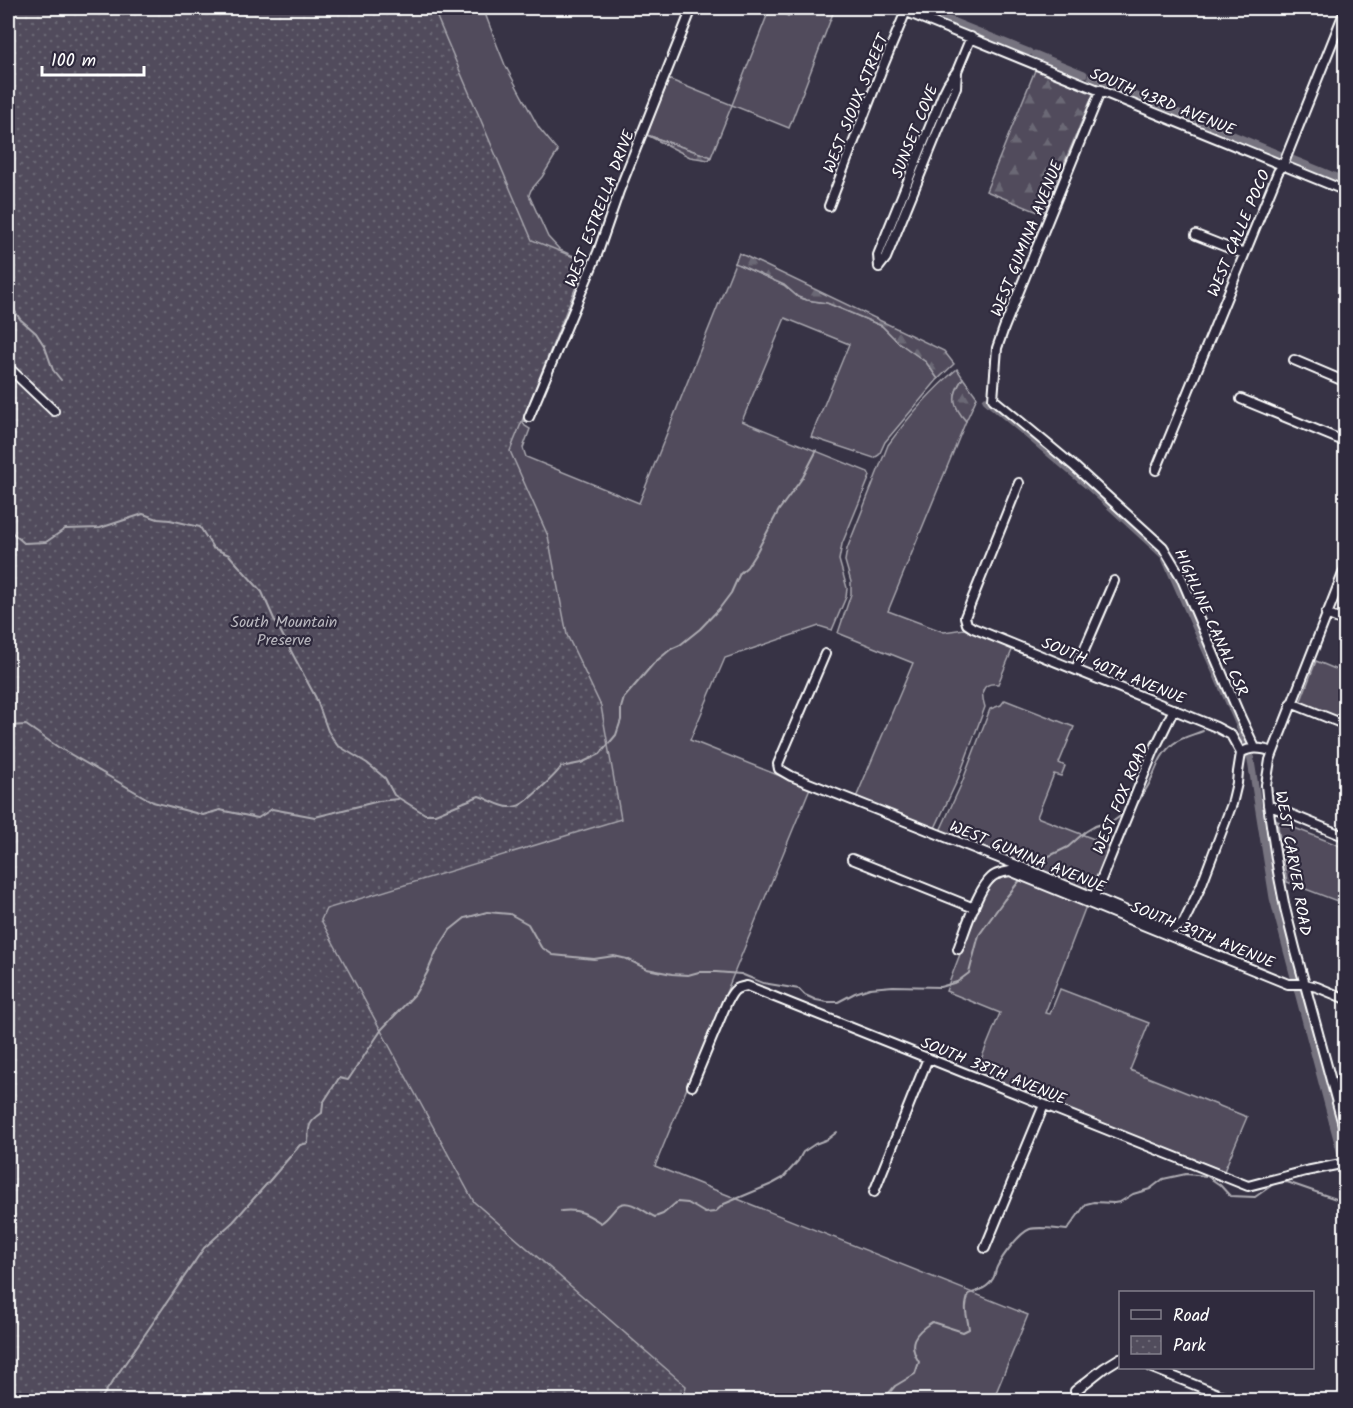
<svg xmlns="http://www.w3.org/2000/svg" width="1353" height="1408" font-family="Kalam,sans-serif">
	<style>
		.grass { fill: #514c5c; stroke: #a8a6ae; stroke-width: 1.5 }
		.forest { fill: url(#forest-firs); stroke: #a8a6ae; stroke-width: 1.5 }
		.park { fill: url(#park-dots); stroke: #a8a6ae; stroke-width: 1.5 }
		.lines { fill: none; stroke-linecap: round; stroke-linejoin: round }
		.stream { stroke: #adabb2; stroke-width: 2 }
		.canal { stroke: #76737f; stroke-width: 7 }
		.minor-casing { stroke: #fff; stroke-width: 12 }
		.minor { stroke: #2f2a3d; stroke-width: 8 }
		.labels { text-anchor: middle; stroke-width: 4.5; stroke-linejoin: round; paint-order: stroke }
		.street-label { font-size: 16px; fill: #fff; stroke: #2f2a3d }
		.park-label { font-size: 16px; fill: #b9b7be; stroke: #2f2a3d }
	</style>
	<defs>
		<pattern id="forest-firs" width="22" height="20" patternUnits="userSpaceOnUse" patternTransform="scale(1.5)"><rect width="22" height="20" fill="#514c5c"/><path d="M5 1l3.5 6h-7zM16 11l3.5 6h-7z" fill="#6b6774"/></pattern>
		<pattern id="park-dots" width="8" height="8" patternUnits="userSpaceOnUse" patternTransform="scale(1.5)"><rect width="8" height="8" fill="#514c5c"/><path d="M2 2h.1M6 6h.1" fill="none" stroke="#6b6774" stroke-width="1.8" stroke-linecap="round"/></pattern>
	</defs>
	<rect width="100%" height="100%" fill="#373345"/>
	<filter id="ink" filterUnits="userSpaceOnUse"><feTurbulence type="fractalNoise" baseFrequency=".0167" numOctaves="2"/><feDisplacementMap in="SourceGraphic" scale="12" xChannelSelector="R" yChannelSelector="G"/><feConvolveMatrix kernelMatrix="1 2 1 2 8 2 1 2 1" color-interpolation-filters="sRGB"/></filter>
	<g filter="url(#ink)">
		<path class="grass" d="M8 8H483L497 45 505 65 539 128 558 151 542 177 531 190 529 195 548 237 560 250 589 263 523 422 525 426 530 429 523 448 526 457 639 503 735 263 784 285 798 297 807 300 827 303 882 326 898 342 926 362 938 379 885 442 879 455 874 458 811 437 849 344 785 318 742 421 868 472 870 476 842 544 839 560 847 588 846 597 832 630 819 626 725 658 690 740 810 788 655 1166 1028 1315 993 1400H8Z
			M770 8H778L780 12 788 16 810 8H835L789 128 732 105 711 157 647 135 668 79 732 105Z
			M957 369 963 378C951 396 952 405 966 421L888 611 944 632 964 629 1013 648 998 684C980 682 981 695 985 707L958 779 934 830 855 800 913 663 838 633 851 594V582L845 561 847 549 888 445C907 419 932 390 957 369Z
			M1316 661 1345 673V723L1300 703Z
			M1005 700 1074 727 1059 763 1065 766 1061 776 1054 774 1037 817 1112 846 1097 882 1083 889 939 833 961 785 990 709 1001 705Z
			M1277 821 1345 848V904L1287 882Z
			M1010 875 1086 906 1045 1013 1050 1014 1060 989 1149 1023 1130 1070 1247 1117 1224 1171 975 1074 1000 1013 946 991 977 909 988 887 998 879Z"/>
		<path class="forest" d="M778 8H810L788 16 780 11Z
			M1036 68 1094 92 1043 214 986 191Z
			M647 135 711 157 709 160 690 157Z
			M739 253 944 351 954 364 938 379 926 362 898 342 882 326 827 303 807 300 798 297 784 285 735 263Z
			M963 378 977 397 966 421C952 405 951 396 963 378Z"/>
		<path class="park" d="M8 8H433L532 240 586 262 510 451 548 536 567 635 601 706 621 819 326 909 321 920 474 1202 686 1386 683 1400H8Z"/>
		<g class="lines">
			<path class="stream" d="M8 301 20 319 36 333 45 347 53 370 61 380
				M8 529 24 543 46 542 65 529 100 528 143 514 158 519 170 520 200 527 213 548 229 555 262 592 274 619 316 698 328 731 337 745 367 763 385 778 394 795 425 814H435L479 796C489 799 500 807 510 807 512 807 519 806 520 805 527 802 557 774 561 767L581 763 600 754 616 735 621 720V708L624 698 654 663 671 649 680 645 700 629 719 609 731 593 740 573 747 567 756 553 779 510 803 477 817 450
				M8 726 26 725 58 747 153 802 203 815 220 810 258 818 272 809 315 817 379 801 398 799
				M1134 809C1139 801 1144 793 1149 784 1156 770 1160 754 1173 744 1182 737 1193 735 1203 731
				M1031 868 1043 859 1068 847 1085 832 1095 826 1115 820 1123 814
				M561 1211C579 1209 586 1213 601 1223 609 1218 612 1211 619 1205 629 1198 646 1213 655 1217L663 1214 677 1202 688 1203 705 1213 715 1212 724 1204 772 1184 783 1178 798 1161 803 1152 815 1144 828 1139 837 1132
				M100 1400 204 1248 233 1222 271 1179 300 1145 308 1143C309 1127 307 1123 322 1113L323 1103 339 1078 348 1080 382 1029 415 994 427 973 436 952 450 930 465 918 487 912 510 914 528 924 541 947 553 955 594 959 614 956 627 959 647 969 672 974 688 975 699 972H716L741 974 763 983 799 989 805 995 816 1000 827 1002H838L855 993 870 988 893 986 940 987 957 982 969 973 979 935 1004 900 1021 879
				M883 1400 895 1386 915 1374 919 1362C907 1343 914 1333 932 1322L963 1332 969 1329C967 1314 963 1309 969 1294 977 1291 988 1288 992 1280 995 1277 995 1271 997 1267 1002 1257 1019 1233 1030 1229 1037 1227 1059 1229 1067 1230L1086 1204 1094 1202 1114 1203 1120 1202 1133 1194 1150 1189 1163 1179 1186 1174 1207 1176 1220 1185 1230 1196 1255 1197 1275 1183 1287 1182 1342 1201 1346 1200"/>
			<path class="canal" d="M919 8 941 17
				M947 19 1029 52
				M1035 54 1084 74
				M1091 77 1101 82
				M1106 84 1192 118
				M1197 120 1281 155
				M1292 159 1346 181
				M986 400 1088 486 1164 556 1238 723 1250 755 1273 898 1346 1173"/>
			<defs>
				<path id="minor" d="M897 8 1346 191
					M1101 90 1004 328 997 348 993 399 1075 467 1163 547 1181 577 1240 716 1255 748
					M829 206 883 66 906 11
					M1196 235 1244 254
					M879 267 878 255 943 94 948 84 957 71 971 37
					M879 267 886 258 956 87 957 72
					M1294 360 1346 382
					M8 367 54 411
					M1241 399 1346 442
					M529 417 598 252 619 191 692 8
					M1156 470 1278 172 1283 165 1346 8
					M1019 483 965 617 967 624 973 628 1216 727 1231 735 1241 753
					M1346 566 1273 752 1270 760 1266 785 1268 805 1278 872 1285 908 1295 948 1346 1136
					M1326 614 1346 622
					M825 654 778 764 779 769 791 776 1029 870 1165 927C1174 929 1177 929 1184 922L1201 886 1232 804 1237 783 1238 772 1241 753C1251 746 1262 748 1273 752
					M1076 669 1114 581
					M1291 703 1346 725
					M1268 805 1346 837
					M852 859 974 908
					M1094 897 1154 750 1174 709
					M958 949C965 931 979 883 995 875 999 873 1005 872 1010 871L1288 984H1305L1317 987 1346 999
					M692 1086 727 1002C733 991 734 988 747 986L1248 1186 1306 1171 1346 1163
					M874 1192 928 1058
					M985 1248 1044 1105
					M1152 1368 1233 1400
					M1075 1391 1104 1368 1120 1358"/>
			</defs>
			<use href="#minor" class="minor-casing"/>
			<use href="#minor" class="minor"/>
		</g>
	</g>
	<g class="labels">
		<g class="street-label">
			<text transform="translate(1163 101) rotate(22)" y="6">SOUTH 43RD AVENUE</text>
			<text transform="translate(855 103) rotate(-68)" y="6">WEST SIOUX STREET</text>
			<text transform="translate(914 131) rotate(-68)" y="6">SUNSET COVE</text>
			<text transform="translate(599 208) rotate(-69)" y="6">WEST ESTRELLA DRIVE</text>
			<text transform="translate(1238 233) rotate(-67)" y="6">WEST CALLE POCO</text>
			<text transform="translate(1026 238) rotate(-68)" y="6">WEST GUMINA AVENUE</text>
			<text transform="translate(1212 622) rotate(66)" y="6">HIGHLINE CANAL CSR</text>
			<text transform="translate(1114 670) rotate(22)" y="6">SOUTH 40TH AVENUE</text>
			<text transform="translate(1120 798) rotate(-67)" y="6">WEST FOX ROAD</text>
			<text transform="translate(1028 856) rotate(22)" y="6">WEST GUMINA AVENUE</text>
			<text transform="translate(1294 863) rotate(80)" y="6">WEST CARVER ROAD</text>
			<text transform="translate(1203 934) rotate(22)" y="6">SOUTH 39TH AVENUE</text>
			<text transform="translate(994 1070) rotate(22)" y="6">SOUTH 38TH AVENUE</text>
		</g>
		<g class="park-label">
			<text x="284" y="627">South Mountain<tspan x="284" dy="18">Preserve</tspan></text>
		</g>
	</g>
	<rect width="1353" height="1408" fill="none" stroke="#2f2a3d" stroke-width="30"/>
	<rect x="15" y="15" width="1323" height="1378" fill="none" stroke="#fff" stroke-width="2" filter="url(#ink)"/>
	<rect x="1119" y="1291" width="195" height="78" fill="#2f2a3d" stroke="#827f8b" stroke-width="1.5"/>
	<rect x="1131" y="1310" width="30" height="9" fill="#2f2a3d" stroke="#827f8b" stroke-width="1.5"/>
	<text x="1173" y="1321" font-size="18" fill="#ffffff">Road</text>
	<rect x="1131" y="1336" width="30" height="18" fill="url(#park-dots)" stroke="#827f8b" stroke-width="1.5"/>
	<text x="1173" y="1351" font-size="18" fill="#ffffff">Park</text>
	<path d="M42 66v9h102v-9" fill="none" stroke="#ffffff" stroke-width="3"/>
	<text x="51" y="66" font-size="18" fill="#ffffff" stroke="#2f2a3d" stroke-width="4.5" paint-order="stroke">100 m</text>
</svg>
